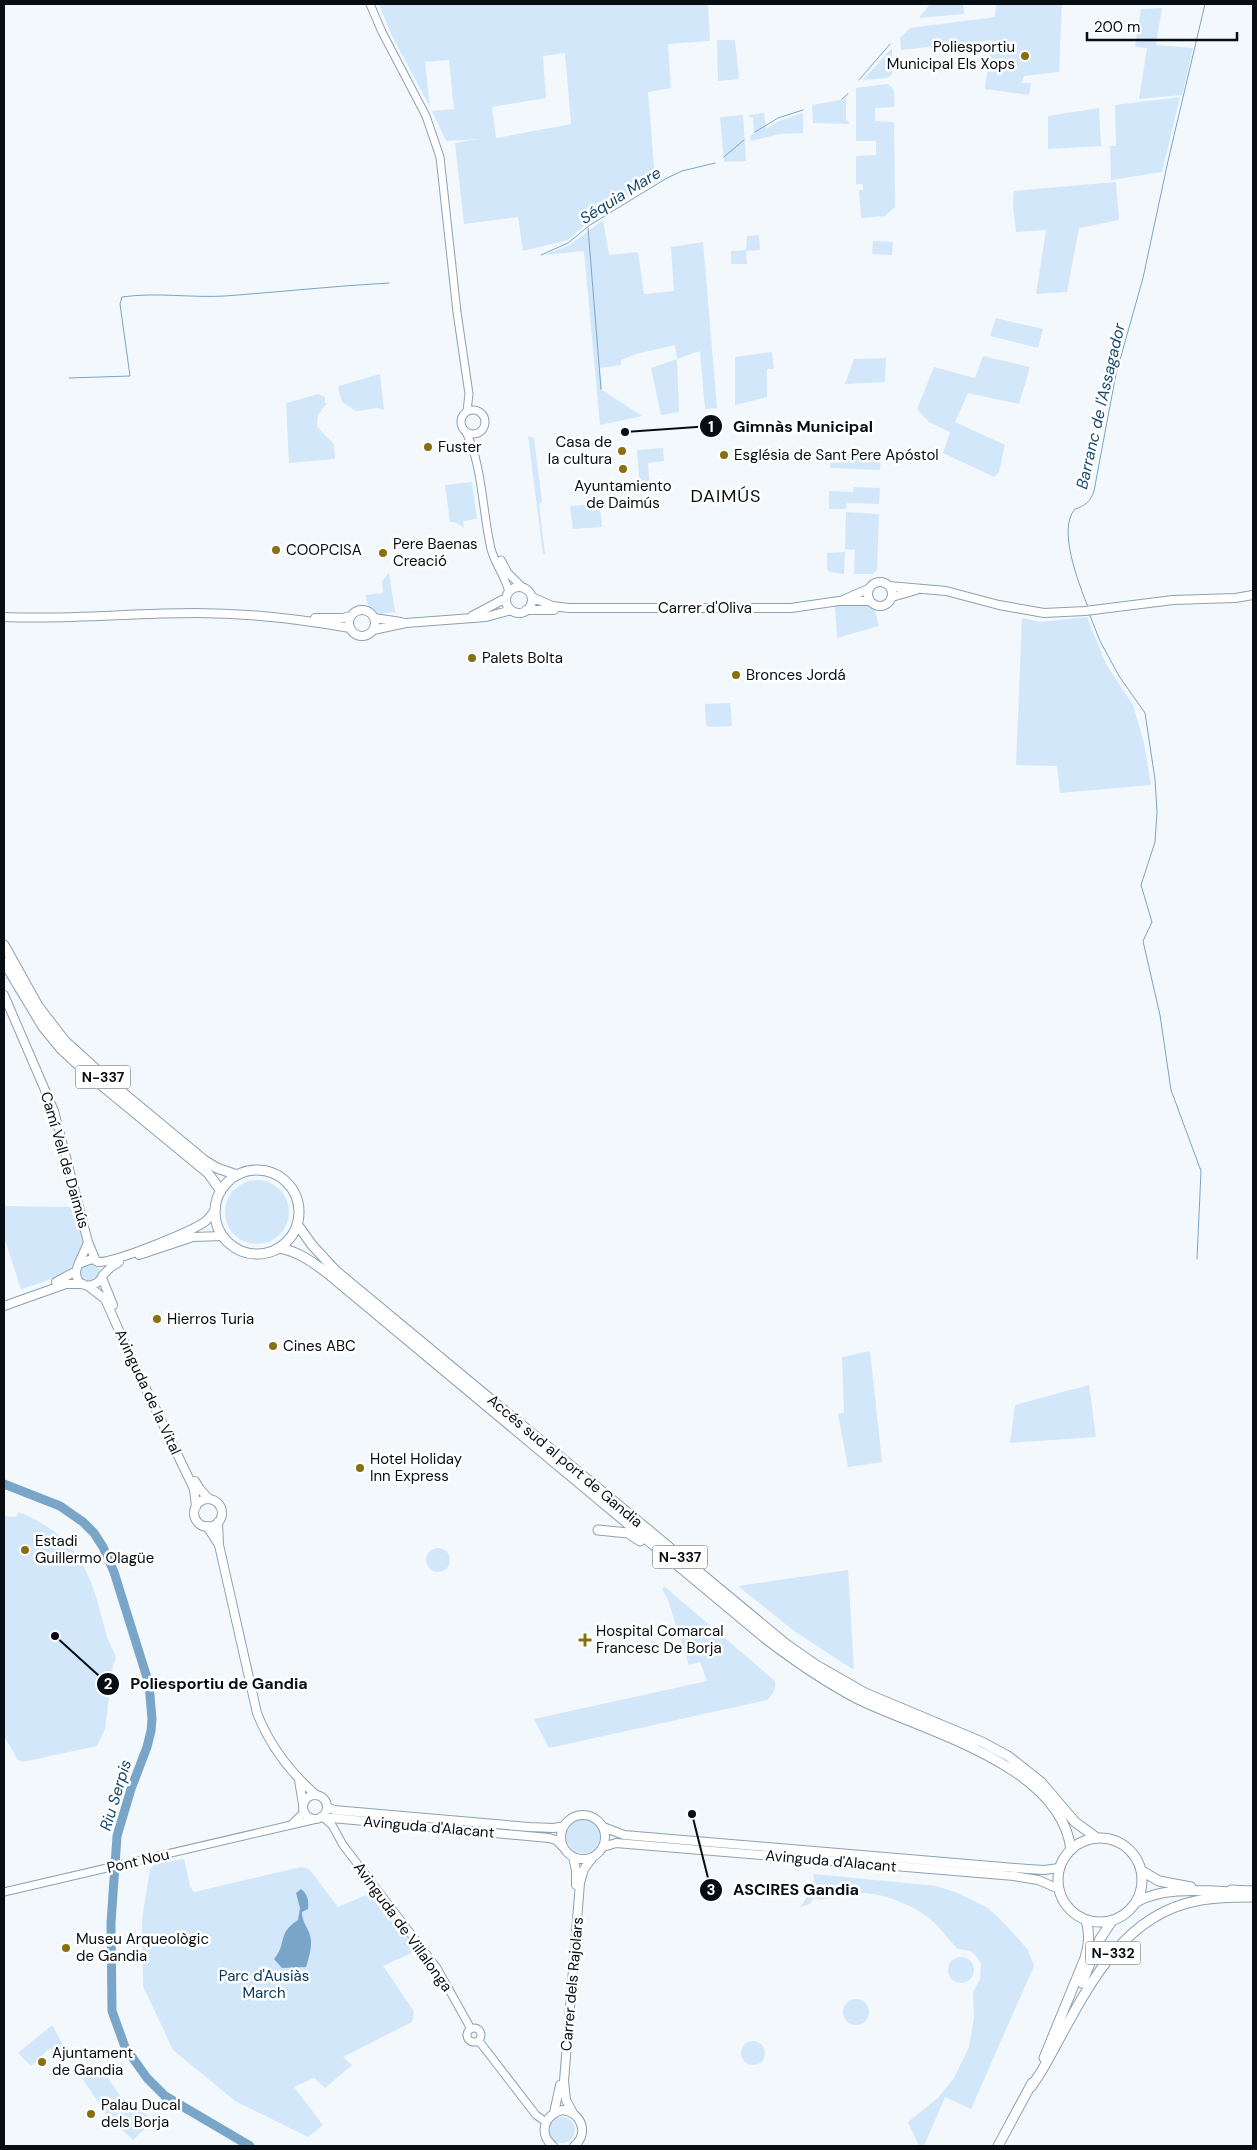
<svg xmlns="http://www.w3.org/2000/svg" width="1257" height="2150" font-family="'DM Sans',sans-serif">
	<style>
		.green { fill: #d2e7fa; fill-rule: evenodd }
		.water { fill: #79a5c9 }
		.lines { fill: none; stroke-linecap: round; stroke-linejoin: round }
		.stream { stroke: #79a5c9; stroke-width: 1 }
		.river { stroke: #79a5c9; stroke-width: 9 }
		.tertiary-casing { stroke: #8ba1b4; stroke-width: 9 }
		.secondary-casing { stroke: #8ba1b4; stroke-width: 10 }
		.trunk-casing { stroke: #8ba1b4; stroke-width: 11 }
		.tertiary { stroke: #fff; stroke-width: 7 }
		.secondary { stroke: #fff; stroke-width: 8 }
		.trunk { stroke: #fff; stroke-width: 9 }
		.poi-dot { fill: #887011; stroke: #fff; stroke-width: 2 }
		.labels { text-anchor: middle; stroke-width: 5; stroke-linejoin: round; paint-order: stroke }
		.shield { fill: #fff; stroke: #51565a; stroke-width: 1 }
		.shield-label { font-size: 14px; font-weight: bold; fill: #060d13 }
		.poi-label { font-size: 15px; fill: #060d13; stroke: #fff; text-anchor: start }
		.street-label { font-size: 15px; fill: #060d13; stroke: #fff }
		.park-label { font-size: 15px; fill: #00375a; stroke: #fff }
		.water-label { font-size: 16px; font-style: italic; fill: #174a6e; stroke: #fff }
		.quarter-label { font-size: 18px; letter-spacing: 1px; fill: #060d13; stroke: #fff }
		.leader { fill: none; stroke: #060d13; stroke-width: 2 }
		.callout-dot { fill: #060d13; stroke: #fff; stroke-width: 2 }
		.mark-label { font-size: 15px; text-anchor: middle; font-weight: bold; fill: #fff }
		.callout-label { font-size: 16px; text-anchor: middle; font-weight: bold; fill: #060d13; stroke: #fff; stroke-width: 5; stroke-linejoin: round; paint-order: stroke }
	</style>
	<rect width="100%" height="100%" fill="#f3f8fc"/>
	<path class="green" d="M379 4H708L710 41 668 44 671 88 648 92 655 179 588 222 568 240 523 251 518 217 464 224 455 143 478 139 446 141 432 111 454 109 449 60 425 62 430 107 391 34ZM565 53 571 124 496 138 492 107 546 98 543 56Z
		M930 4H963L964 14 919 18Z
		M996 4H1062L1059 72 1024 76 1022 83H1031L1029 95 985 89 991 40 901 50 900 38 910 28 995 17Z
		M1162 8 1156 45 1193 48 1182 95 1139 99 1147 48 1135 47 1141 9Z
		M717 40H735L739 79 718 81Z
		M892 48V75L887 78 863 80Z
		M887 84C897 88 894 98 894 107L875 108V121L894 122 895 207 885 216 861 218 859 190H863V184H856V156L876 155V141H856V88Z
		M1180 97 1162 172 1111 180 1110 146H1116L1115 105Z
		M846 99V119L850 124 813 123 812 105Z
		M1099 108 1101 146 1048 149V116Z
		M764 113 766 129 779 121 803 113V133L780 134 751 141 750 136 754 134 753 118 749 117V115Z
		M743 115 746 161 724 162 720 117Z
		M1116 182 1119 220 1079 228 1067 292 1036 294 1046 230 1016 232 1013 206 1014 191Z
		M603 220 609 255 638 252 644 294 674 291 671 247 703 242 717 408 705 409 700 351 677 359 679 412 661 415 651 368 677 359 675 345 636 354 621 360V365L600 368 602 390 642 416 600 425 584 251 543 255 568 246Z
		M759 235 760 250 746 251 747 264H731V251L746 250 747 236Z
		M873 241 893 242 892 255 872 254Z
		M996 318 1043 329 1038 348 990 336Z
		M772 352 774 369H767V397L735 405V357Z
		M983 356 1030 367 1019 404 968 393 955 422 1005 445 999 472 994 477 943 453 950 432 929 422 917 409 934 367 975 378Z
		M886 358 885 382 845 384 854 359Z
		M380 374 384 410 377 408 356 411 342 402 338 388 339 386Z
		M318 394 325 397V403H327L318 415 317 427 334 444 335 459 289 463 286 403Z
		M528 436 534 438 542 502 539 504 545 554H543Z
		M663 448 664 461 648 463 650 493H643L640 490 637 450Z
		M831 453H881L880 470 830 468Z
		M472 482 477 519 463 521 464 528 455 522H450L445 485Z
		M854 487 880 488 879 504 847 503 846 509H829V491L853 492Z
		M597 504 600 507 602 527 573 529 570 506Z
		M846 512 879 514 877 570 873 574H854L855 550 845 549Z
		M845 552 844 574 829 572 827 568V553Z
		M389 573 395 612 379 614 368 605 365 595 383 593 382 581Z
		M860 603 865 604 875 611 879 626 837 638 835 606Z
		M1087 617 1106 664 1133 705 1144 743 1151 785 1060 793 1057 766 1016 765 1022 618 1040 622Z
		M730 703 732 726 709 727 706 725 705 704Z
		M225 1212a32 32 0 1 1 64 0a32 32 0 1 1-64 0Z
		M4 1206 75 1207C77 1217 84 1231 83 1242 80 1274 46 1281 21 1289L4 1237Z
		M80 1272a10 10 0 1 1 20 0a10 10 0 1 1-20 0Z
		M870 1351 882 1462 848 1467 838 1414 844 1413 842 1357Z
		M1089 1385 1096 1437 1010 1443 1015 1405Z
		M19 1512C83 1539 91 1575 107 1637 109 1644 114 1651 116 1658L113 1665 105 1729 97 1746 22 1762 18 1760 4 1736V1516L15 1517Z
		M426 1560a12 12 0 1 1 24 0a12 12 0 1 1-24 0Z
		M848 1570 854 1670 794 1631 738 1586Z
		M665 1587 775 1681C776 1689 774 1694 767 1700L549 1748 534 1719 707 1681 700 1662 689 1665 668 1600 662 1589Z
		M566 1836a17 17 0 1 1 34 0a17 17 0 1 1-34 0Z
		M184 1859 190 1886 194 1892 301 1867 309 1869 338 1907 373 1892 418 1950 383 1966 414 2011 412 2022 343 2057 352 2065 325 2088 314 2078 294 2087 323 2125 308 2137 235 2101 173 2050 143 1986 142 1919 150 1869 155 1864Z
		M813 1874 936 1886 958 1893 988 1908 1006 1925 1028 1950 1034 1966 971 2109 945 2097 924 2146H919L908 2122 938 2098 954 2078 969 2047 974 2017 973 1992 980 1979 981 1964 977 1957 971 1951 958 1949C948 1939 940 1927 929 1918 907 1901 869 1888 842 1894 834 1896 828 1899 820 1900L816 1898 812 1899 811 1903 800 1908 815 1884Z
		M948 1970a13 13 0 1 1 26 0a13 13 0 1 1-26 0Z
		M843 2012a13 13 0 1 1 26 0a13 13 0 1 1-26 0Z
		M51 2026H53L63 2045 55 2053 50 2048 31 2066 18 2053Z
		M741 2053a12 12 0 1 1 24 0a12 12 0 1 1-24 0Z
		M85 2068 103 2071 121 2097 154 2120 133 2140 107 2115 84 2081Z
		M549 2130a13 13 0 1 1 26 0a13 13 0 1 1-26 0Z"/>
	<path class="water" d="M301 1889C308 1894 309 1902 308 1909L302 1912C302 1922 307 1926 310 1935 313 1945 309 1957 306 1967L282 1968 274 1959C287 1944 277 1933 298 1920L300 1908 296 1893Z"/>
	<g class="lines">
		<path class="stream" d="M859 80 890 44
			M842 99 848 94
			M755 132 778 118 803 110
			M724 157 744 140
			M588 228 601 389
			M541 255 568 243 590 225 667 178 682 171 715 163
			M69 378 130 376 120 304 122 297C156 292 191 298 225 296 280 292 334 286 389 283
			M1088 607C1079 584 1057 529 1075 509 1085 506 1091 501 1094 491L1116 374 1143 278 1168 161 1205 4
			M1089 613 1100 641 1119 676 1145 713 1155 779 1157 812 1155 842 1141 885 1152 922 1143 941 1160 1015 1171 1090 1201 1171 1197 1259"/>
		<path class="river" d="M4 1484 60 1506 83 1522 94 1533 103 1547 114 1572 149 1684 152 1719 151 1731 147 1747 131 1789 117 1836 111 1923 112 2011 125 2047 147 2078 165 2096 250 2146"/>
		<defs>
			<path id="tertiary" d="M370 4 382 32 426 116 440 157 457 312 469 394 467 411
				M461 422a12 12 0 1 1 24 0a12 12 0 1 1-24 0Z
				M466 432C483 467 482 510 491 549 495 564 505 576 509 592
				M501 560 508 573 522 587
				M324 1818 332 1825 343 1845 437 1968 471 2029
				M291 1825 304 1812
				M4 1892 317 1819
				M467 2035a7 7 0 1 1 14 0a7 7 0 1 1-14 0Z
				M479 2041 536 2115 546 2122"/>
			<path id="secondary" d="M868 594a12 12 0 1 1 24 0a12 12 0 1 1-24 0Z
				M889 586 946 591 999 605 1044 613 1085 611 1173 600 1235 598 1253 595
				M506 600a13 13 0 1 1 26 0a13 13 0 1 1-26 0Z
				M532 597 552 606 569 608H791L839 601H869
				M892 597 916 590
				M843 600 868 589
				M526 610H554
				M349 623a13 13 0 1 1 26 0a13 13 0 1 1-26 0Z
				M472 616 506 598
				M4 617C68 620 131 613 195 613 246 613 300 619 350 628
				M315 618H343L351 616
				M374 618 401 622
				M373 630 406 623 486 617 511 610
				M4 995 54 1111 88 1242 96 1261
				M88 1242C86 1249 76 1267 76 1272 76 1290 98 1289 103 1275
				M139 1255 193 1237 223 1236
				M98 1262C114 1263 193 1231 206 1221 210 1217 213 1213 216 1208
				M81 1263 92 1259 99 1262
				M103 1275 111 1267 119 1262
				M102 1278 113 1305
				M56 1282 76 1271
				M88 1286 105 1299 134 1364 194 1489 196 1507
				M4 1306 66 1284H83
				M195 1481 200 1489 209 1499
				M194 1513a14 14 0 1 1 28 0a14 14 0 1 1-28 0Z
				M218 1522 219 1545 257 1713C269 1744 291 1773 316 1795
				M207 1526 219 1545
				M299 1780 303 1804
				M303 1807a12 12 0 1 1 24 0a12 12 0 1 1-24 0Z
				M327 1807 334 1810 529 1827 554 1828 564 1826
				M561 1837a22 22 0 1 1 44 0a22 22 0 1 1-44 0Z
				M321 1817 549 1838 556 1840 563 1847
				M603 1827 624 1835 1028 1869 1044 1870 1059 1868
				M603 1847 616 1843 1014 1876 1038 1880 1059 1889
				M573 1857 576 1870V1885
				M554 2113 560 2085
				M573 2113 566 2100 564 2081 580 1883 584 1869 593 1857
				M553 2146C538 2134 544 2114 563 2110 582 2113 589 2134 574 2146"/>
			<path id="trunk" d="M4 945 38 1006 65 1041 116 1087 204 1160 217 1168 237 1175
				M4 962 43 1027 61 1049 89 1075 208 1173 221 1191
				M215 1212a42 42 0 1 1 84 0a42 42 0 1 1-84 0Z
				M297 1224 312 1245 336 1271 786 1644 816 1665 865 1693 982 1742 1008 1756 1041 1782 1075 1822 1097 1838
				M279 1248C297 1251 311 1261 326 1272L766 1639C795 1661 825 1682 858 1699 923 1731 1061 1764 1071 1850
				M598 1530 628 1533 640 1541
				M1058 1880a42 42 0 1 1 84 0a42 42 0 1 1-84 0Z
				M1142 1871 1159 1881 1191 1887
				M1231 1890 1253 1891
				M1136 1902C1165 1886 1205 1891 1236 1892
				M1082 1983 1100 1939 1112 1921
				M1044 2058 1085 1958C1089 1944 1090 1934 1086 1920
				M1031 2087 1041 2072C1079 2007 1113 1917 1196 1901 1215 1897 1235 1897 1253 1897
				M998 2146 1032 2083"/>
		</defs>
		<use href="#tertiary" class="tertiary-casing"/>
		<use href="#secondary" class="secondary-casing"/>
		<use href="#trunk" class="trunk-casing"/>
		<use href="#tertiary" class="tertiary"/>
		<use href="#secondary" class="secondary"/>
		<use href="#trunk" class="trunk"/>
	</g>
	<g class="poi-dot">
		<circle cx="1025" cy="56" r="5"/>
		<circle cx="428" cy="447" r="5"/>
		<circle cx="622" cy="451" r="5"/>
		<circle cx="724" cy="455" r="5"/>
		<circle cx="623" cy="469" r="5"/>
		<circle cx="276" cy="550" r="5"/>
		<circle cx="383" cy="553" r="5"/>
		<circle cx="472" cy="658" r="5"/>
		<circle cx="736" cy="675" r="5"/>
		<circle cx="157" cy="1319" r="5"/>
		<circle cx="273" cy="1346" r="5"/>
		<circle cx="360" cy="1468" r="5"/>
		<circle cx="25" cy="1550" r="5"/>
		<path d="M582.5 1632.5h5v5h5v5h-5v5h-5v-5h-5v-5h5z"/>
		<circle cx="66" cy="1948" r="5"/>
		<circle cx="42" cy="2062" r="5"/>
		<circle cx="91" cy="2114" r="5"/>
	</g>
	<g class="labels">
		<g class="shield">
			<rect x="75.5" y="1065.5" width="55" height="23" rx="4"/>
			<rect x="652.5" y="1545.5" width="55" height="23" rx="4"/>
			<rect x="1085.5" y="1941.5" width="55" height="23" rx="4"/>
		</g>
		<g class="shield-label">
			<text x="103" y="1082">N-337</text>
			<text x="680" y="1562">N-337</text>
			<text x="1113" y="1958">N-332</text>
		</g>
		<g class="poi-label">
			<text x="1015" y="52" text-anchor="end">Poliesportiu<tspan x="1015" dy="17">Municipal Els Xops</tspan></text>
			<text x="612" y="447" text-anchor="end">Casa de<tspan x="612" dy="17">la cultura</tspan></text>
			<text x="438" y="452">Fuster</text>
			<text x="734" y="460">Església de Sant Pere Apóstol</text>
			<text x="623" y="491" text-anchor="middle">Ayuntamiento<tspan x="623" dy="17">de Daimús</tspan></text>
			<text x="393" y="549">Pere Baenas<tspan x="393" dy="17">Creació</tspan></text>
			<text x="286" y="555">COOPCISA</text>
			<text x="482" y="663">Palets Bolta</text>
			<text x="746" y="680">Bronces Jordá</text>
			<text x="167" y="1324">Hierros Turia</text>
			<text x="283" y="1351">Cines ABC</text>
			<text x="370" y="1464">Hotel Holiday<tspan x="370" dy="17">Inn Express</tspan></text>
			<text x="35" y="1546">Estadi<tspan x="35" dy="17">Guillermo Olagüe</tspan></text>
			<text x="596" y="1636">Hospital Comarcal<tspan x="596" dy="17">Francesc De Borja</tspan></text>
			<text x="76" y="1944">Museu Arqueològic<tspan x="76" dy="17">de Gandia</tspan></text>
			<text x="52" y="2058">Ajuntament<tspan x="52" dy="17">de Gandia</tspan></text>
			<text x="101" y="2110">Palau Ducal<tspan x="101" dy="17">dels Borja</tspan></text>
		</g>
		<g class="street-label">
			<text x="705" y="613">Carrer d'Oliva</text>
			<text transform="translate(65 1160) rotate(74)" y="5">Camí Vell de Daimús</text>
			<text transform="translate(148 1392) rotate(65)" y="5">Avinguda de la Vital</text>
			<text transform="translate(565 1461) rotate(40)" y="5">Accés sud al port de Gandia</text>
			<text transform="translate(429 1827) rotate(5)" y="5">Avinguda d'Alacant</text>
			<text transform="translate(138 1861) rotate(-13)" y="5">Pont Nou</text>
			<text transform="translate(831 1861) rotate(5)" y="5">Avinguda d'Alacant</text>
			<text transform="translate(403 1927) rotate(54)" y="5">Avinguda de Villalonga</text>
			<text transform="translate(572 1984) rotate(-85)" y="5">Carrer dels Rajolars</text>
		</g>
		<g class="park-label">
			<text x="264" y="1981">Parc d'Ausiàs<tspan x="264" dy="17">March</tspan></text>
		</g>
		<g class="water-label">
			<text transform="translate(620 195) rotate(-32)" y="6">Séquia Mare</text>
			<text transform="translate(1100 406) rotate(-77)" y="6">Barranc de l'Assagador</text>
			<text transform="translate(115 1795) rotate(-73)" y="6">Riu Serpis</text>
		</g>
		<g class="quarter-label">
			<text x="726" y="502">DAIMÚS</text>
		</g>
	</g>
	<path class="leader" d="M625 432L711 426M55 1636L108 1684M692 1814L711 1890"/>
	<g class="callout-dot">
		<circle cx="625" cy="432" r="5"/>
		<circle cx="55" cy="1636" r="5"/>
		<circle cx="692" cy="1814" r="5"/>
		<circle cx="711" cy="426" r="12"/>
		<circle cx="108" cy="1684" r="12"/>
		<circle cx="711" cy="1890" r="12"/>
	</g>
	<g class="mark-label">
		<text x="711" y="432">1</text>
		<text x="108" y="1689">2</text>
		<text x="711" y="1895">3</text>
	</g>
	<g class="callout-label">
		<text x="803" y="432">Gimnàs Municipal</text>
		<text x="219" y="1689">Poliesportiu de Gandia</text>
		<text x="796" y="1895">ASCIRES Gandia</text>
	</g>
	<rect width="1257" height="2150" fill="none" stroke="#060d13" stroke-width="10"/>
	<path d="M1087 32v8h150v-8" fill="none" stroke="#060d13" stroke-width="2.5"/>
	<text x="1094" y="32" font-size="15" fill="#060d13" stroke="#ffffff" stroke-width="4" paint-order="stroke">200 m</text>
</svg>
